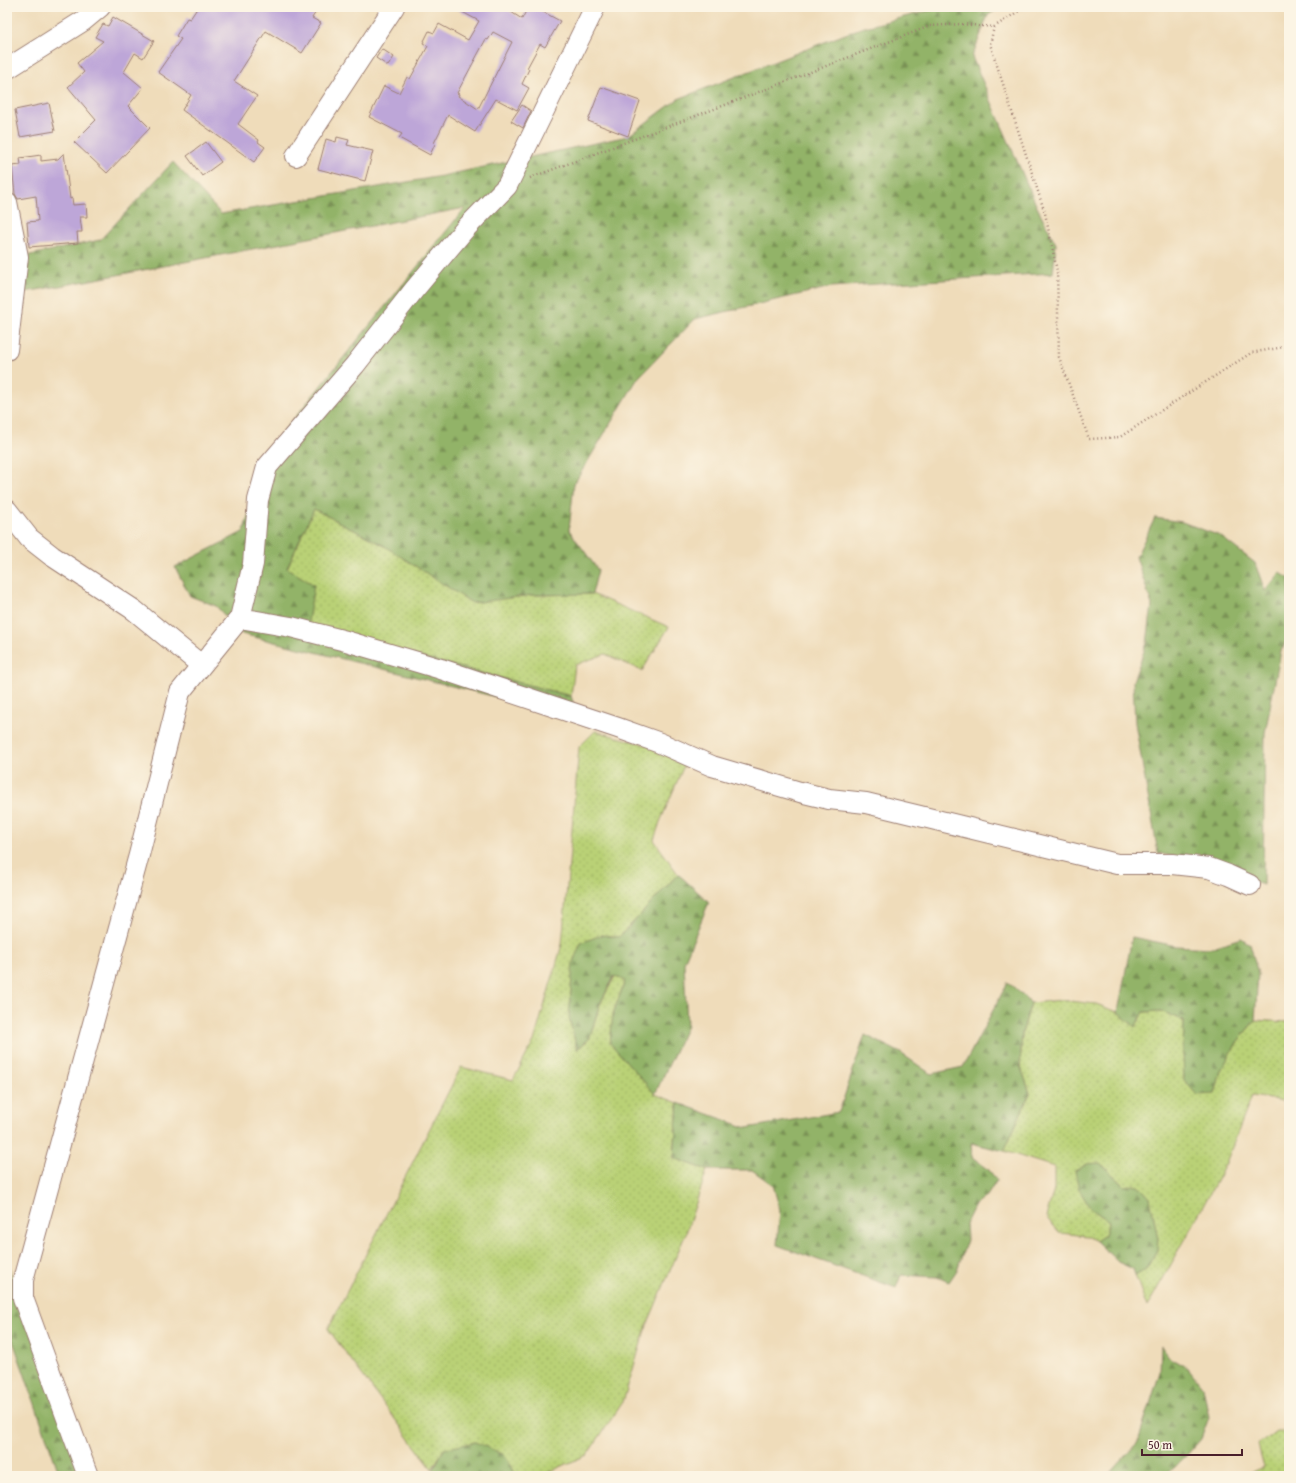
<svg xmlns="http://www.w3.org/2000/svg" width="1296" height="1483" font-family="'Gentium Book Plus',serif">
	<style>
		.grass { fill: url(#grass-dots); stroke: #827850 }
		.forest { fill: url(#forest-firs); stroke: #6e6949 }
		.building { fill: #bda6d8; fill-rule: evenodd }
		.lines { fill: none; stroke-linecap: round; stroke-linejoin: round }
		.minor-casing { stroke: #9c7e72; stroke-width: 22 }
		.path { stroke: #9c7e72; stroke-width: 2.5; stroke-dasharray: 1 3; stroke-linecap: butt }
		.minor { stroke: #fff; stroke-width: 20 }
	</style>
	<defs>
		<pattern id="grass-dots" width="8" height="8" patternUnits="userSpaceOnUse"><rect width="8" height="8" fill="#b9d176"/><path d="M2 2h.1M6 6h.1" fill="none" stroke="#a1b366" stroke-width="1.8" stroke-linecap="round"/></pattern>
		<pattern id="forest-firs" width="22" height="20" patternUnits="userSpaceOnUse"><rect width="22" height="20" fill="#92b367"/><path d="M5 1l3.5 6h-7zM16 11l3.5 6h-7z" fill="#799155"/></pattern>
	</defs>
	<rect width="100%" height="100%" fill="#fcf5e5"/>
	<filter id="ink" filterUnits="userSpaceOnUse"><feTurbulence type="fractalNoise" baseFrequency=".025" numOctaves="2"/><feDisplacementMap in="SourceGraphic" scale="8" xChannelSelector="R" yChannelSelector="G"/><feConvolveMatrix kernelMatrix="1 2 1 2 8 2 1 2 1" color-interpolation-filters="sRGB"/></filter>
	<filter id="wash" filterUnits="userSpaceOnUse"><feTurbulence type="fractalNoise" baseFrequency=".012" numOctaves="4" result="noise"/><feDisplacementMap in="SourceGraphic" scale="16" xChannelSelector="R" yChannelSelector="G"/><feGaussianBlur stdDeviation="0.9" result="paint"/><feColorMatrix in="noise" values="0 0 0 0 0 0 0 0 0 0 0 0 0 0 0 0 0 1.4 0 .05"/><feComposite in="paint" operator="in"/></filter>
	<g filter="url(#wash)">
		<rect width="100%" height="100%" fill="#efdcba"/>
		<path class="grass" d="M314 508 383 545 533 595 592 594 669 627 642 671 605 654 575 665 571 696 306 628 287 568Z
			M595 731 647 745 685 763 660 822 654 840 678 874 643 912 619 937 601 935 577 1049 589 1039 600 1004 615 976 625 981 613 1014 655 1094 678 1103 674 1158 707 1170 686 1233 645 1330 623 1402 587 1455 540 1476H515L505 1455 444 1449 432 1469 328 1329 461 1067 513 1080 534 1041 562 944 579 747Z
			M1061 1000 1096 1004 1118 1012 1135 1027 1144 1012 1161 1011 1184 1021 1183 1053 1215 1094 1221 1070 1238 1041 1255 1020 1289 1022V1102L1252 1096 1226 1163 1186 1238 1147 1307 1135 1275 1146 1269 1157 1250 1125 1186 1100 1163 1090 1208 1109 1221 1105 1235 1096 1241 1087 1236 1060 1233 1046 1217 1054 1189V1167L1004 1151 1030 1093 1020 1065 1022 1033 1031 1003Z
			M1276 1431H1289V1476H1243L1264 1467 1258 1445Z"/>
		<path class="forest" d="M943 7H1002L988 15 972 57 1037 207 1056 244 1053 273 831 287 695 319 638 378 574 484 569 530 598 570 592 594 533 595 472 603 383 545 314 509 287 568 314 585 307 628 571 696 574 705 565 714 242 634 216 606 190 596 175 567 243 532 270 448 465 208 60 286 7 295V260L100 240 173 162 221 214 442 176 628 136 678 99 861 28Z
			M1155 518 1182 522 1220 536 1255 563 1265 591 1280 573 1289 578V635L1281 651 1265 733 1263 885 1207 864 1158 853 1135 723 1133 681 1147 643 1152 605 1136 557Z
			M678 874 709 902 684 962 687 1026 655 1094 610 1043 613 1014 625 981 614 976 600 1004 589 1039 577 1049 569 1017 573 962 581 943 601 935 619 937 643 912Z
			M1132 937 1176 946 1210 948 1241 938 1250 944 1258 974 1255 1020 1238 1041 1221 1070 1215 1094 1197 1095 1184 1080 1183 1053 1184 1021 1161 1011 1144 1012 1135 1027 1118 1012Z
			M1008 982 1031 1003 1022 1033 1020 1065 1030 1093 1004 1151 971 1143 972 1157 988 1169 997 1180 987 1196 975 1205 966 1223 967 1240 957 1270 949 1282 937 1277 901 1275 896 1288 777 1245 780 1210 773 1185 752 1170H707L674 1158 678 1103 747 1128 839 1112 865 1035 899 1052 931 1074 963 1067Z
			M1100 1163 1125 1186 1134 1184 1142 1189 1150 1198 1158 1239 1157 1250 1146 1269 1135 1275 1133 1269 1118 1262 1096 1241 1105 1235 1109 1221 1090 1208 1079 1189 1075 1171 1087 1164Z
			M7 1263 82 1476H60L7 1324Z
			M1161 1346 1170 1358 1189 1369 1203 1387 1209 1417 1201 1439 1184 1458 1164 1476H1107L1138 1442 1160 1372Z
			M475 1442 505 1455 515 1476H430L444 1449Z"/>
		<g id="blocks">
			<path class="building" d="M198 7H294L302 11 304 7H308L316 12 312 18 321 23 302 53 266 31 234 81 257 96 238 124 259 140 258 142 265 147 254 162 182 110 191 95 158 72 181 39 176 36 187 18 190 19Z
				M453 7H503L522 19 528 7H534L560 21 545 47 540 44 527 68 529 69 522 84 529 88 517 110 496 99 475 132 448 115 434 143 435 144 430 155 399 138 402 134 369 117 384 86 399 93 407 77 410 79 428 46 423 43 429 31 434 33 439 24 468 40 479 21ZM493 32 512 42 478 109 458 96 459 94 457 93 486 39 488 40Z
				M113 17 154 41 143 58 135 53 124 72 143 88 128 106 150 128 107 173 74 142 96 120 68 87 84 72 77 63 103 41 95 37 103 24 108 26Z
				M382 49 394 57 388 66 376 58Z
				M601 87 640 101 628 136 588 121Z
				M49 103 55 131 20 137 15 110Z
				M522 105 531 111 523 128 511 121Z
				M337 137 349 140 347 145 373 151 365 181 318 169 326 139 336 142Z
				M206 142 221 162 202 176 187 156Z
				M64 153 70 199 72 198 73 205 86 204 87 217H80L82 232H77L78 243 29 247 27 222 38 221 36 196 18 199 15 194 12 166 21 165 20 158 41 155V161L58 159Z"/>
		</g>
	</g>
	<g filter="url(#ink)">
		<use href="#blocks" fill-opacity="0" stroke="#9c7e72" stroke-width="1"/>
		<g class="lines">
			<defs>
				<path id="minor" d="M7 69 83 21 100 7
					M296 156 394 7
					M7 202 18 257 7 350
					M7 510 29 538 52 556 134 610 201 665
					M240 618 291 627 346 641 441 669 618 728 660 743 712 766 800 792 829 799 866 803 895 810 1117 864H1172L1209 868 1228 875 1250 885
					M88 1476 23 1298V1280L139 855 180 692 240 618 253 564 258 500 267 467 355 365 414 290 465 229 507 186 595 7"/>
			</defs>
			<use href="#minor" class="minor-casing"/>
			<path class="path" d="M994 27 990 44 1045 213 1057 271 1059 357 1089 439 1120 437 1251 353 1289 346
				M530 178 725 105 930 26 961 24 994 27 1025 7
				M1288 1476H1289"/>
			<use href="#minor" class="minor"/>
		</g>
	</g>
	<rect width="1296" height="1483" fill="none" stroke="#fcf5e5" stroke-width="24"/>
	<path d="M1142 1449v6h100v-6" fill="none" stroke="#4a1f2b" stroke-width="2"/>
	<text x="1148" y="1449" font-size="12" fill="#4a1f2b" stroke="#fcf5e5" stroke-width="3" paint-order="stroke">50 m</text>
</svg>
